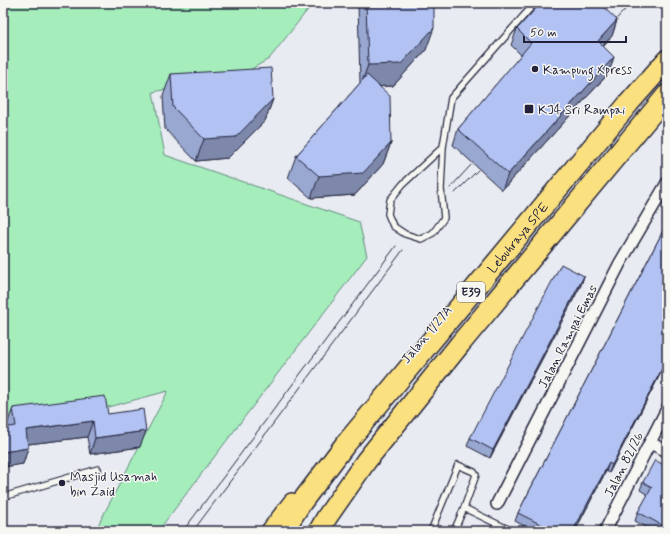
<svg xmlns="http://www.w3.org/2000/svg" width="670" height="534" font-family="Mynerve,sans-serif">
	<style>
		.green { fill: #a5eebc; stroke: #64887c }
		.lines { fill: none; stroke-linecap: round; stroke-linejoin: round }
		.lane-casing { stroke: #22223b; stroke-width: 8 }
		.street-casing { stroke: #22223b; stroke-width: 14 }
		.primary-casing { stroke: #22223b; stroke-width: 20 }
		.highway-casing { stroke: #22223b; stroke-width: 23 }
		.lane { stroke: #f6f6f2; stroke-width: 5.5 }
		.street { stroke: #f6f6f2; stroke-width: 11 }
		.primary { stroke: #fbe080; stroke-width: 17 }
		.highway { stroke: #fbe080; stroke-width: 20 }
		.tram { stroke: #22223b; stroke-width: 1 }
		.highway-bridge-casing { stroke: #22223b; stroke-width: 23; stroke-linecap: butt }
		.highway-bridge { stroke: #fbe080; stroke-width: 20 }
		.wall { fill: #99a8d1; stroke: #22223b }
		.shaded-wall { fill: #7d88aa; stroke: #22223b }
		.building { fill: #b2c3f3; stroke: #22223b }
		.poi-dot { fill: #22223b; stroke: #f6f6f2; stroke-width: 1.5 }
		.labels { text-anchor: middle; stroke-width: 3; stroke-linejoin: round; paint-order: stroke }
		.shield { fill: #f6f6f2; stroke: #626272; stroke-width: 1 }
		.shield-label { font-size: 12px; font-weight: bold; fill: #22223b }
		.poi-label { font-size: 13px; fill: #22223b; stroke: #f6f6f2; text-anchor: start }
		.street-label { font-size: 13px; fill: #22223b; stroke: #f6f6f2 }
	</style>
	<rect width="100%" height="100%" fill="#e8ecf2"/>
	<filter id="ink" filterUnits="userSpaceOnUse"><feTurbulence type="fractalNoise" baseFrequency=".025" numOctaves="2"/><feDisplacementMap in="SourceGraphic" scale="8" xChannelSelector="R" yChannelSelector="G"/><feConvolveMatrix kernelMatrix="1 2 1 2 8 2 1 2 1" color-interpolation-filters="sRGB"/></filter>
	<g filter="url(#ink)">
		<path class="green" d="M3 3H313L269 59 241 75 153 92 165 155 359 222 367 256 158 531H95L168 391 3 435Z"/>
		<g class="lines">
			<defs>
				<path id="lane" d="M443 147 403 184 390 200 388 214 393 226 405 234 421 239 433 233 444 218 441 189 443 147 451 98 535 3
					M3 497 98 469
					M431 531 458 465 474 472 476 475 464 508 512 531
					M454 531 464 508"/>
				<path id="street" d="M650 443 667 451
					M497 504 620 263 667 183
					M605 531 667 409"/>
				<path id="primary" d="M270 531 292 502"/>
				<g id="highway">
					<path d="M460 344 667 95"/>
					<path id="s1" d="M283 531 301 503 344 446 629 103 667 60"/>
				</g>
			</defs>
			<use href="#lane" class="lane-casing"/>
			<use href="#street" class="street-casing"/>
			<use href="#primary" class="primary-casing"/>
			<use href="#highway" class="highway-casing"/>
			<use href="#lane" class="lane"/>
			<use href="#street" class="street"/>
			<use href="#primary" class="primary"/>
			<use href="#highway" class="highway"/>
			<path class="tram" d="M609 27 631 3
				M450 188 471 165
				M455 193 478 170
				M183 531 396 246
				M193 531 403 250"/>
			<defs>
				<path id="highway-bridge" d="M319 531 327 517 366 461 460 344"/>
			</defs>
			<use href="#highway-bridge" class="highway-bridge-casing"/>
			<use href="#highway-bridge" class="highway-bridge"/>
		</g>
		<path class="wall" d="M358 3H434L426 50 393 86H380L391 143 383 164 355 195 311 198 288 178 296 156 360 83Z
			M541 7 617 20 612 36 603 46 609 73 502 190 453 145 458 129 521 55 511 45 517 29Z
			M171 74 273 99 265 121 228 158 196 161 165 129 163 96Z
			M667 223V361L609 473 606 471 575 531H534L515 521 518 513Z
			M584 276 581 285 490 458 467 446 470 438Z
			M13 408 108 414 140 447 90 454 87 437 28 444V448L23 464 3 467V428L8 427 7 424Z
			M667 467V531H654L635 521 638 512 648 495 640 490 643 482Z"/>
		<path class="shaded-wall" d="M617 20 612 36 592 57 598 41Z
			M434 28 426 50 393 86 360 87 368 65Z
			M614 57 609 73 502 190 508 174Z
			M273 99 265 121 228 158 196 161 204 139Z
			M391 143 383 164 355 195 311 198 319 176Z
			M584 276 581 285 490 458 493 450Z
			M667 359V361L609 473 612 465Z
			M93 421 87 437 20 445 26 430Z
			M146 431 140 447 90 454 95 438Z
			M28 448 23 464 3 467V452Z
			M609 463 606 471 575 531H573Z"/>
		<path class="building" d="M366 3H434V28L401 64 368 65Z
			M544 3H599L617 20 598 41 614 57 508 174 458 129 531 43 517 29 539 5 541 7Z
			M271 68 273 99 236 137 204 139 173 107 171 74Z
			M367 75 390 96 391 143 363 173 319 176 296 156Z
			M667 223V359L612 465 609 463 573 531H546L548 528 518 513Z
			M561 264 584 276 493 450 470 438Z
			M105 396 108 414 143 409 146 431 95 438 93 421 26 430 28 448 3 452V428L16 426 13 408Z
			M655 460 667 467V528L638 512 652 487 643 482Z"/>
	</g>
	<g class="poi-dot">
		<circle cx="535" cy="69" r="4"/>
		<rect x="524" y="104" width="10" height="10" rx="2"/>
		<circle cx="62" cy="483" r="4"/>
	</g>
	<g class="labels">
		<rect class="shield" x="457" y="282" width="28" height="20" rx="3"/>
		<g class="shield-label">
			<text x="471" y="296">E39</text>
		</g>
		<g class="poi-label">
			<text x="543" y="74">Kampung Xpress</text>
			<text x="538" y="114">KJ4 Sri Rampai</text>
			<text x="70" y="481">Masjid Usamah<tspan x="70" dy="15">bin Zaid</tspan></text>
		</g>
		<g class="street-label">
			<text dy="5" stroke="none"><textPath href="#s1" startOffset="376">Lebuhraya SPE</textPath></text>
			<text transform="translate(426 334) rotate(-50)" y="5">Jalan 1/27A</text>
			<text transform="translate(567 336) rotate(-63)" y="5">Jalan Rampai Emas</text>
			<text transform="translate(623 464) rotate(-63)" y="5">Jalan 82/26</text>
		</g>
	</g>
	<rect width="670" height="534" fill="none" stroke="#f6f6f2" stroke-width="16"/>
	<rect x="8" y="8" width="654" height="518" fill="none" stroke="#22223b" stroke-width="1.5" filter="url(#ink)"/>
	<path d="M524 36v6h102v-6" fill="none" stroke="#22223b" stroke-width="2"/>
	<text x="530" y="36" font-size="12" fill="#22223b" stroke="#f6f6f2" stroke-width="3" paint-order="stroke">50 m</text>
</svg>
